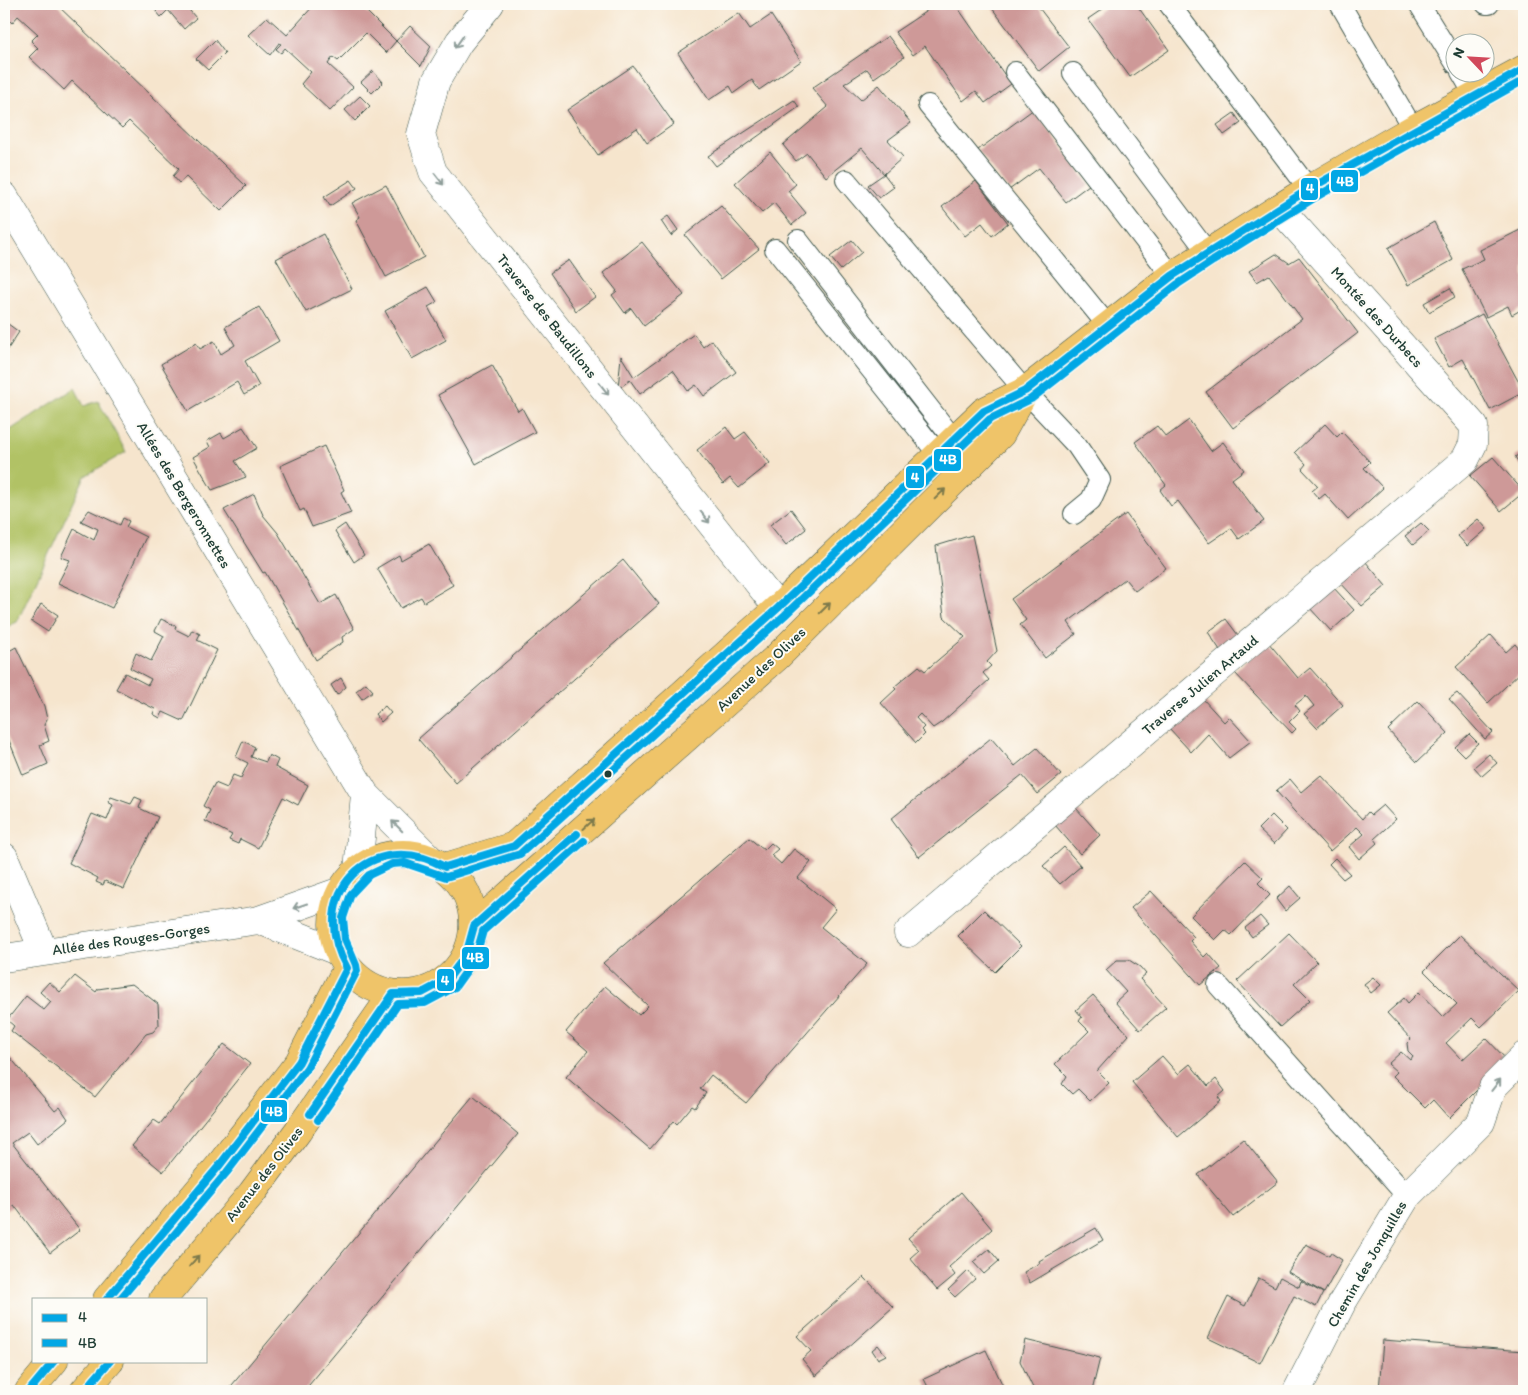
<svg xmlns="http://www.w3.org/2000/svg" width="1528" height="1395" font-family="Itim,sans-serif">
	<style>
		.green { fill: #b1c265; stroke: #68804c }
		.building { fill: #ce9998 }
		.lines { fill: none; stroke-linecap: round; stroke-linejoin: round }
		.lane-casing { stroke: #3f564b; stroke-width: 22 }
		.street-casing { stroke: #3f564b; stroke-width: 29 }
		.primary-casing { stroke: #3f564b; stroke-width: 29 }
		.lane { stroke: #fff; stroke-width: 20 }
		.street { stroke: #fff; stroke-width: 28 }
		.primary { stroke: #efc469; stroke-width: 28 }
		.bus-1-casing { stroke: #fdfcf7; stroke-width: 11 }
		.bus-2-casing { stroke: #fdfcf7; stroke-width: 11 }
		.bus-1 { stroke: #02a7e5; stroke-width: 8 }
		.bus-2 { stroke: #02a7e5; stroke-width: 8 }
		.oneway { stroke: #8f9e9a }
		.oneway2 { stroke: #7d7a4c }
		.bus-dot { fill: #1f3d34; stroke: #fdfcf7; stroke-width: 2 }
		.labels { text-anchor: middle; stroke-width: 4; stroke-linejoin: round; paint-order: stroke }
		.street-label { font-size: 15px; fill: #1f3d34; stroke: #fdfcf7 }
		.line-badge { stroke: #fdfcf7; stroke-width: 2 }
		.badge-label { font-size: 14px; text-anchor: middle; font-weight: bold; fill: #fff }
	</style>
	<rect width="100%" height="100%" fill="#fdfcf7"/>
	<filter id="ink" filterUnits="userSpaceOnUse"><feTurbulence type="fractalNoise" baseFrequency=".02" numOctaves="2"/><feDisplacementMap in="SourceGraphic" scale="10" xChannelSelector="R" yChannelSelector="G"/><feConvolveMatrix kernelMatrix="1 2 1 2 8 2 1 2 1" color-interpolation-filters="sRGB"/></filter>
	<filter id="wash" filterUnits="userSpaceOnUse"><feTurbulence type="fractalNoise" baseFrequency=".0096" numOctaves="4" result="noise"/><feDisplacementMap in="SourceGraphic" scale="20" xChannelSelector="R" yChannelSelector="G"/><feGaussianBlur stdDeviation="1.12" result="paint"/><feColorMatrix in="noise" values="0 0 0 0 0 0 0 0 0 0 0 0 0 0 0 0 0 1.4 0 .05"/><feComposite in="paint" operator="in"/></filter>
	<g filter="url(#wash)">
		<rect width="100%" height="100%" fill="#f6e5cd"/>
		<path class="green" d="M75 388 84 406 98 401 126 452 85 476 17 622 4 628V434Z"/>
		<g id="blocks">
			<path class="building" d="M4 4H56L246 186 221 211 186 177 179 183 173 176 179 169 129 121 122 128 72 81 64 90 29 57 38 48 31 41 38 34 18 16 12 23 4 15Z
				M154 4H184L196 18 184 29 168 10 161 17 152 6Z
				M315 4H359L396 41 386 53 366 33 338 61 333 57 328 64 353 87 330 111 301 84 311 72 285 48 281 53 276 49 281 44 279 43 270 55 248 35 267 17 287 35Z
				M937 4H970L965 8 963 4 958 8 1011 84 985 103 976 91 963 101 925 46 913 55 895 32Z
				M989 4H1036L1069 47 1039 71Z
				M1110 4H1136L1169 50 1130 77 1088 19Z
				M739 13 750 29 771 15 801 61 759 90 752 80 734 93 730 86 709 100 678 53Z
				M410 26 431 46 421 66 396 41Z
				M888 36 904 57 874 78 867 69 844 84 861 100 879 85 911 123 888 140 903 157 884 174 862 148 826 177 807 153 796 161 783 145 828 107 812 88Z
				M215 40 225 53 208 70 196 59Z
				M633 66 674 124 647 143 637 128 598 155 567 110Z
				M373 71 383 82 372 93 361 82Z
				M360 96 370 106 355 121 345 110Z
				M794 100 799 107 716 166 708 156Z
				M1034 109 1089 185 1066 202 1039 168 1009 190 978 150Z
				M1234 113 1241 123 1224 135 1217 125Z
				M770 152 796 184 788 191 806 213 792 225 774 203 762 213 735 183Z
				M884 174 894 187 879 198 868 185Z
				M351 180 357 188 330 206 324 197Z
				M976 181 1008 223 992 236 982 223 965 236 942 207Z
				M386 185 424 257 386 277 356 220 360 217 352 203Z
				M721 206 759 249 721 279 685 235Z
				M668 216 678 230 671 236 661 221Z
				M1434 222 1453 260 1408 285 1388 248Z
				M1524 228V308L1512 315 1508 306 1486 317 1462 269 1484 259 1480 250Z
				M323 234 352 289 306 312 276 259Z
				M852 240 862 252 841 270 830 257Z
				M642 242 684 295 644 326 631 308 625 313 612 295 617 291 603 273Z
				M1276 254 1289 263 1299 257 1358 333 1233 428 1206 392 1302 319 1269 275 1257 282 1249 271Z
				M569 260 595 297 576 311 550 273Z
				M428 287 437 302 428 307 446 340 412 359 385 311Z
				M1450 288 1455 297 1429 312 1424 303Z
				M259 307 279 341 245 361 259 386 244 395 237 382 188 411 161 364 196 343 200 349 214 341 221 354 235 345 225 327Z
				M1482 314 1524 392 1490 410 1463 359 1449 367 1434 339Z
				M4 321 19 332 4 355Z
				M694 334 703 347 712 340 736 372 704 396 696 385 688 391 673 370 640 394 630 380 618 389 621 356 634 377Z
				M492 365 518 411 522 408 535 432 476 464 438 395Z
				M1189 420 1211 451 1223 442 1244 470 1232 479 1264 521 1239 539 1231 528 1209 543 1178 501 1171 506 1160 490 1166 485 1135 442 1157 426 1166 437Z
				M1325 424 1337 437 1342 432 1370 462 1364 468 1383 488 1348 520 1325 494 1319 499 1312 491 1318 486 1302 469 1306 464 1295 452Z
				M243 427 257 448 235 461 246 477 212 490 193 457 210 447 207 441 221 433 224 438Z
				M726 427 735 439 745 432 770 463 739 488 730 478 723 484 697 450Z
				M324 446 344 490 341 492 351 513 312 527 304 509 300 511 280 466Z
				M1524 451V470L1515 457Z
				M1493 457 1524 492 1501 511 1470 476Z
				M254 494 263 515 278 533 320 604 336 595 354 629 342 637 343 642 316 660 265 572 263 573 224 510Z
				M791 509 806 529 786 545 770 525Z
				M89 510 120 525 123 518 129 521 126 527 146 537 112 608 58 583 70 560 61 557 74 529 94 540 98 529 81 521Z
				M1126 514 1166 568 1135 591 1125 579 1068 622 1076 634 1045 658 1020 625 1026 620 1011 599Z
				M1478 519 1487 529 1467 546 1458 536Z
				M1421 523 1429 531 1413 545 1405 536Z
				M345 524 364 555 354 562 335 531Z
				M972 535 997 651 987 662 991 666 983 673 989 680 942 722 933 728 920 714 916 718 924 727 921 730 925 734 916 743 881 703 896 689 894 687 919 666 925 671 965 637 944 617 936 546Z
				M429 544 453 585 424 602 421 597 401 608 377 568 399 555 401 560Z
				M623 560 659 604 456 783 418 739Z
				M1365 561 1386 586 1362 606 1339 581Z
				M1333 587 1354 610 1331 631 1308 606Z
				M41 604 58 615 48 632 31 621Z
				M161 619 176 626 175 629 189 636 192 630 200 634 197 640 217 650 183 721 163 712 160 718 153 714 155 709 116 689 125 673 148 685 151 679 130 668 136 653 151 661 164 636 155 631Z
				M1226 619 1238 635 1220 650 1208 632Z
				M1491 635 1506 652 1515 644 1524 655V669L1488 703 1456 667Z
				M1268 642 1298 678 1310 668 1343 705 1317 728 1304 714 1314 706 1306 696 1295 705 1300 711 1289 722 1296 729 1292 733 1234 672Z
				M16 647 44 706 47 719 44 725 49 741 40 745 48 764 23 775 4 728V667L6 666 4 654Z
				M341 678 346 687 337 695 331 685Z
				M366 683 373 691 362 699 356 691Z
				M1457 693 1493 732 1485 739 1449 699Z
				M1203 699 1224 722 1229 717 1251 741 1229 758 1208 734 1191 752 1169 728Z
				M1418 701 1448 733 1417 762 1388 730Z
				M385 706 391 713 381 722 375 714Z
				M1469 734 1478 743 1464 756 1455 747Z
				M991 738 1015 766 1037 748 1061 775 1038 794 1022 775 919 857 891 819Z
				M243 741 255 747 251 757 266 762 269 755 278 760 275 767 308 785 298 805 283 797 258 848 240 839 238 844 229 840 232 835 205 821 210 810 203 806 215 783 227 788 233 775 241 778 248 763 236 757Z
				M1489 754 1497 763 1482 776 1474 767Z
				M1321 775 1362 819 1368 812 1371 815 1383 805 1396 819 1374 839 1377 843 1359 859 1349 847 1364 834 1357 827 1330 851 1276 791 1290 779 1301 792Z
				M111 797 131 804 135 797 142 800 139 808 158 817 124 889 105 881 103 885 96 882 98 878 69 863 92 814 107 820 113 805 108 802Z
				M1076 808 1100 835 1080 854 1055 825Z
				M1272 815 1287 830 1274 844 1258 829Z
				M749 838 764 850 771 843 778 849 771 855 781 864 794 849 811 862 798 878 836 909 821 927 867 964 746 1103 711 1075 700 1089 706 1093 695 1108 692 1106 677 1124 674 1121 650 1149 566 1077 588 1051 566 1032 605 986 639 1015 648 1006 603 963Z
				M1064 847 1081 866 1060 884 1043 866Z
				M1335 858 1350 874 1343 879 1329 864Z
				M1245 861 1263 878 1258 883 1270 895 1231 935 1225 930 1215 940 1191 916Z
				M1290 886 1300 898 1285 911 1276 899Z
				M1151 891 1194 937 1190 941 1204 957 1208 953 1221 968 1200 985 1131 908Z
				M984 910 1021 946 995 972 958 936Z
				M1260 916 1268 925 1252 937 1245 928Z
				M1289 933 1317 962 1294 984 1310 1000 1280 1027 1237 981Z
				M1460 935 1519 991 1481 1027 1472 1018 1446 1043 1462 1060 1486 1038 1507 1060 1449 1118 1433 1100 1425 1108 1393 1076 1397 1072 1388 1064 1401 1052 1410 1060 1413 1056 1408 1051 1407 1043 1411 1039 1387 1013 1404 998 1408 1003 1419 992 1443 1017 1457 1004 1424 971Z
				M1117 960H1129L1140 967 1146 974 1140 979 1166 1007 1140 1030 1115 1002 1126 992 1106 970Z
				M75 976 96 992 98 989 132 984 158 1004 159 1025 153 1032 146 1034 95 1097 11 1031 14 1026 7 1020 26 996 44 1010 51 1002 40 992 49 982 60 992Z
				M1373 977 1381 985 1371 993 1364 984Z
				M1093 995 1129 1035 1097 1071 1109 1083 1090 1101 1078 1089 1072 1094 1062 1084 1067 1076 1055 1064 1089 1031 1079 1021 1082 1017 1076 1010Z
				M224 1044 250 1064 163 1172 132 1146 154 1120 160 1124Z
				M4 1050 55 1111 60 1107 68 1119 37 1144 28 1132 12 1143 80 1230 50 1253 14 1205 4 1212Z
				M1162 1056 1178 1074 1190 1064 1208 1086 1216 1079 1225 1091 1218 1097 1221 1101 1178 1137 1132 1082Z
				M473 1096 518 1134 304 1391H227Z
				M1243 1139 1278 1182 1233 1217 1198 1175Z
				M961 1192 992 1229 949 1267 955 1275 937 1290 910 1258 919 1250 908 1238Z
				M1096 1228 1103 1240 1030 1283 1024 1272 1040 1263 1039 1261Z
				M1306 1244 1329 1256 1331 1253 1342 1260 1324 1293 1288 1272Z
				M989 1249 999 1261 984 1274 973 1262Z
				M968 1271 975 1279 955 1297 948 1290Z
				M864 1277 893 1307 816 1376 802 1359 811 1351 797 1336Z
				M1280 1277 1299 1287 1301 1281 1323 1293 1316 1307 1294 1296 1260 1363 1208 1338 1228 1297 1245 1306 1259 1278 1275 1287Z
				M1025 1340 1100 1358 1092 1391H1037L1038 1389 1033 1388 1020 1361Z
				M1383 1340 1524 1351V1391H1379Z
				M878 1345 886 1355 878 1359 872 1350Z
				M986 1350 1004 1388 998 1391H930L924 1379Z"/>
		</g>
	</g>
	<g filter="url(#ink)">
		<use href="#blocks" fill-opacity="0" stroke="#3f564b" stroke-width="1"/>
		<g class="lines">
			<defs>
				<path id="lane" d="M1169 4 1309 189
					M1340 4 1413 129
					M1419 4 1456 64
					M1486 4H1489
					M1015 72 1172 276
					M1461 72 1475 96
					M1073 73 1208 253
					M928 105 1108 326
					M846 180 1025 391 1077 446 1100 480 1091 500 1074 514
					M798 240 954 440
					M775 249 938 454
					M1218 985 1407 1196"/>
				<path id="street" d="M490 4 459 42 436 81 421 134 433 172 778 608
					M4 196 365 794 429 858
					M4 857 44 952
					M358 870 365 794
					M259 920 337 951
					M908 933 1465 460 1473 444 1474 426 1279 208
					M4 958 259 920 341 891
					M1297 1391 1342 1303 1407 1196 1481 1122 1493 1087 1524 1056"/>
				<path id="primary" d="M333 924a70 70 0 1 1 140 0a70 70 0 1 1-140 0Z
					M445 867 514 846 778 608 984 411 1025 391 1172 276 1208 253 1309 189 1413 129 1524 69
					M474 926 777 657 1001 434 1025 391
					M107 1299 219 1166 299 1062 347 968
					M163 1299 252 1193 298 1131 393 994
					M29 1391 54 1361
					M84 1391 110 1361"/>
			</defs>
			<use href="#lane" class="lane-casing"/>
			<use href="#street" class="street-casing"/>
			<use href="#primary" class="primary-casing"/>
			<use href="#lane" class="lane"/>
			<use href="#street" class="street"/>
			<use href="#primary" class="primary"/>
			<defs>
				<path id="bus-1" d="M310 1114 393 994 422 993 448 979 466 955 474 926 577 834
					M107 1299 219 1166 299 1062 347 968C305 895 371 826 445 867L514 846 778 608 984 411 1025 391 1172 276 1309 189 1524 69
					M29 1391 54 1361
					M84 1391 110 1361"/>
				<path id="bus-2" d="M318 1120 398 1004 425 1003 455 987 475 959 483 931 584 841
					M120 1299 227 1172 307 1068 357 971 356 965 345 939 343 918 351 894 369 875 392 864 405 863 446 877 520 854 785 615 990 419 1031 399 1178 284 1213 261 1314 198 1524 80"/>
			</defs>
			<use href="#bus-1" class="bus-1-casing"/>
			<use href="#bus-2" class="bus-2-casing"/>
			<use href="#bus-1" class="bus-1"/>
			<use href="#bus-2" class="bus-2"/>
		</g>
		<defs><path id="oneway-shaft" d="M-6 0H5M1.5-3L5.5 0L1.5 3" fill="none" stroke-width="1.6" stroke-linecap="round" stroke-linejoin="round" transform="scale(1.25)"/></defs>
		<g class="oneway">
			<use href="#oneway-shaft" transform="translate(459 42) rotate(125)"/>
			<use href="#oneway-shaft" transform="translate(439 179) rotate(52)"/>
			<use href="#oneway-shaft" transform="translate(604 389) rotate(52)"/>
			<use href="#oneway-shaft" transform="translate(705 517) rotate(52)"/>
			<use href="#oneway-shaft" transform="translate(397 826) rotate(-135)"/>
			<use href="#oneway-shaft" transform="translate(300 906) rotate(161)"/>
			<use href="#oneway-shaft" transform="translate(1496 1085) rotate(-52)"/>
		</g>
		<g class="oneway2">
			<use href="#oneway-shaft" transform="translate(940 494) rotate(-44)"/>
			<use href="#oneway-shaft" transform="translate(825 608) rotate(-45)"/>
			<use href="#oneway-shaft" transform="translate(589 824) rotate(-42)"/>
			<use href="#oneway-shaft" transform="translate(194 1261) rotate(-50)"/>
		</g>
	</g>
	<circle class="bus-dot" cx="608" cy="774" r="4.5"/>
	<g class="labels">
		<g class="street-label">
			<text transform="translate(547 316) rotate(52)" y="5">Traverse des Baudillons</text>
			<text transform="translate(1377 317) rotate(48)" y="5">Montée des Durbecs</text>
			<text transform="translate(184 495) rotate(59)" y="5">Allées des Bergeronnettes</text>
			<text transform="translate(761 669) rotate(-43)" y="5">Avenue des Olives</text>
			<text transform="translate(1200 685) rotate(-40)" y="5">Traverse Julien Artaud</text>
			<text transform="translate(131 939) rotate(-8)" y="5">Allée des Rouges-Gorges</text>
			<text transform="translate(264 1174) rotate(-52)" y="5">Avenue des Olives</text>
			<text transform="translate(1367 1264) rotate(-60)" y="5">Chemin des Jonquilles</text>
		</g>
	</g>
	<g class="line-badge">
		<rect x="1330" y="169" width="29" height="24" rx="5" fill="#02a7e5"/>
		<rect x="1300" y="177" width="19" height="24" rx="5" fill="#02a7e5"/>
		<rect x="933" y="448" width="29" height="24" rx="5" fill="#02a7e5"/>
		<rect x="905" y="465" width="20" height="24" rx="5" fill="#02a7e5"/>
		<rect x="461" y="946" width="29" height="24" rx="5" fill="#02a7e5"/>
		<rect x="436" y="968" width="19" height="24" rx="5" fill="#02a7e5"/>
		<rect x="260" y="1099" width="28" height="24" rx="5" fill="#02a7e5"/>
	</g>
	<g class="badge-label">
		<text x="1345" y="186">4B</text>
		<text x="1310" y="193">4</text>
		<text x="948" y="464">4B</text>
		<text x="915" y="482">4</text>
		<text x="475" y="962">4B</text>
		<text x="445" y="985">4</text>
		<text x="274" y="1116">4B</text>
	</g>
	<rect width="1528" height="1395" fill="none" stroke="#fdfcf7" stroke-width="20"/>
	<rect x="32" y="1298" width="175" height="65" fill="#fdfcf7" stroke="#a4b0a9"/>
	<rect x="42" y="1314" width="25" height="8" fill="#02a7e5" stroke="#a4b0a9"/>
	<text x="78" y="1322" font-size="15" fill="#1f3d34">4</text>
	<rect x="42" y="1339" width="25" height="8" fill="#02a7e5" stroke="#a4b0a9"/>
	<text x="78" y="1348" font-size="15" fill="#1f3d34">4B</text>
	<g transform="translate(1470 58) rotate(295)"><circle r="24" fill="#fdfcf7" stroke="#a4b0a9"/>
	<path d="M0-4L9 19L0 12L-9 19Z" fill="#d1495b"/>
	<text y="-8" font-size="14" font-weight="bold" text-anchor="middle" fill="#1f3d34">N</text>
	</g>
</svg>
